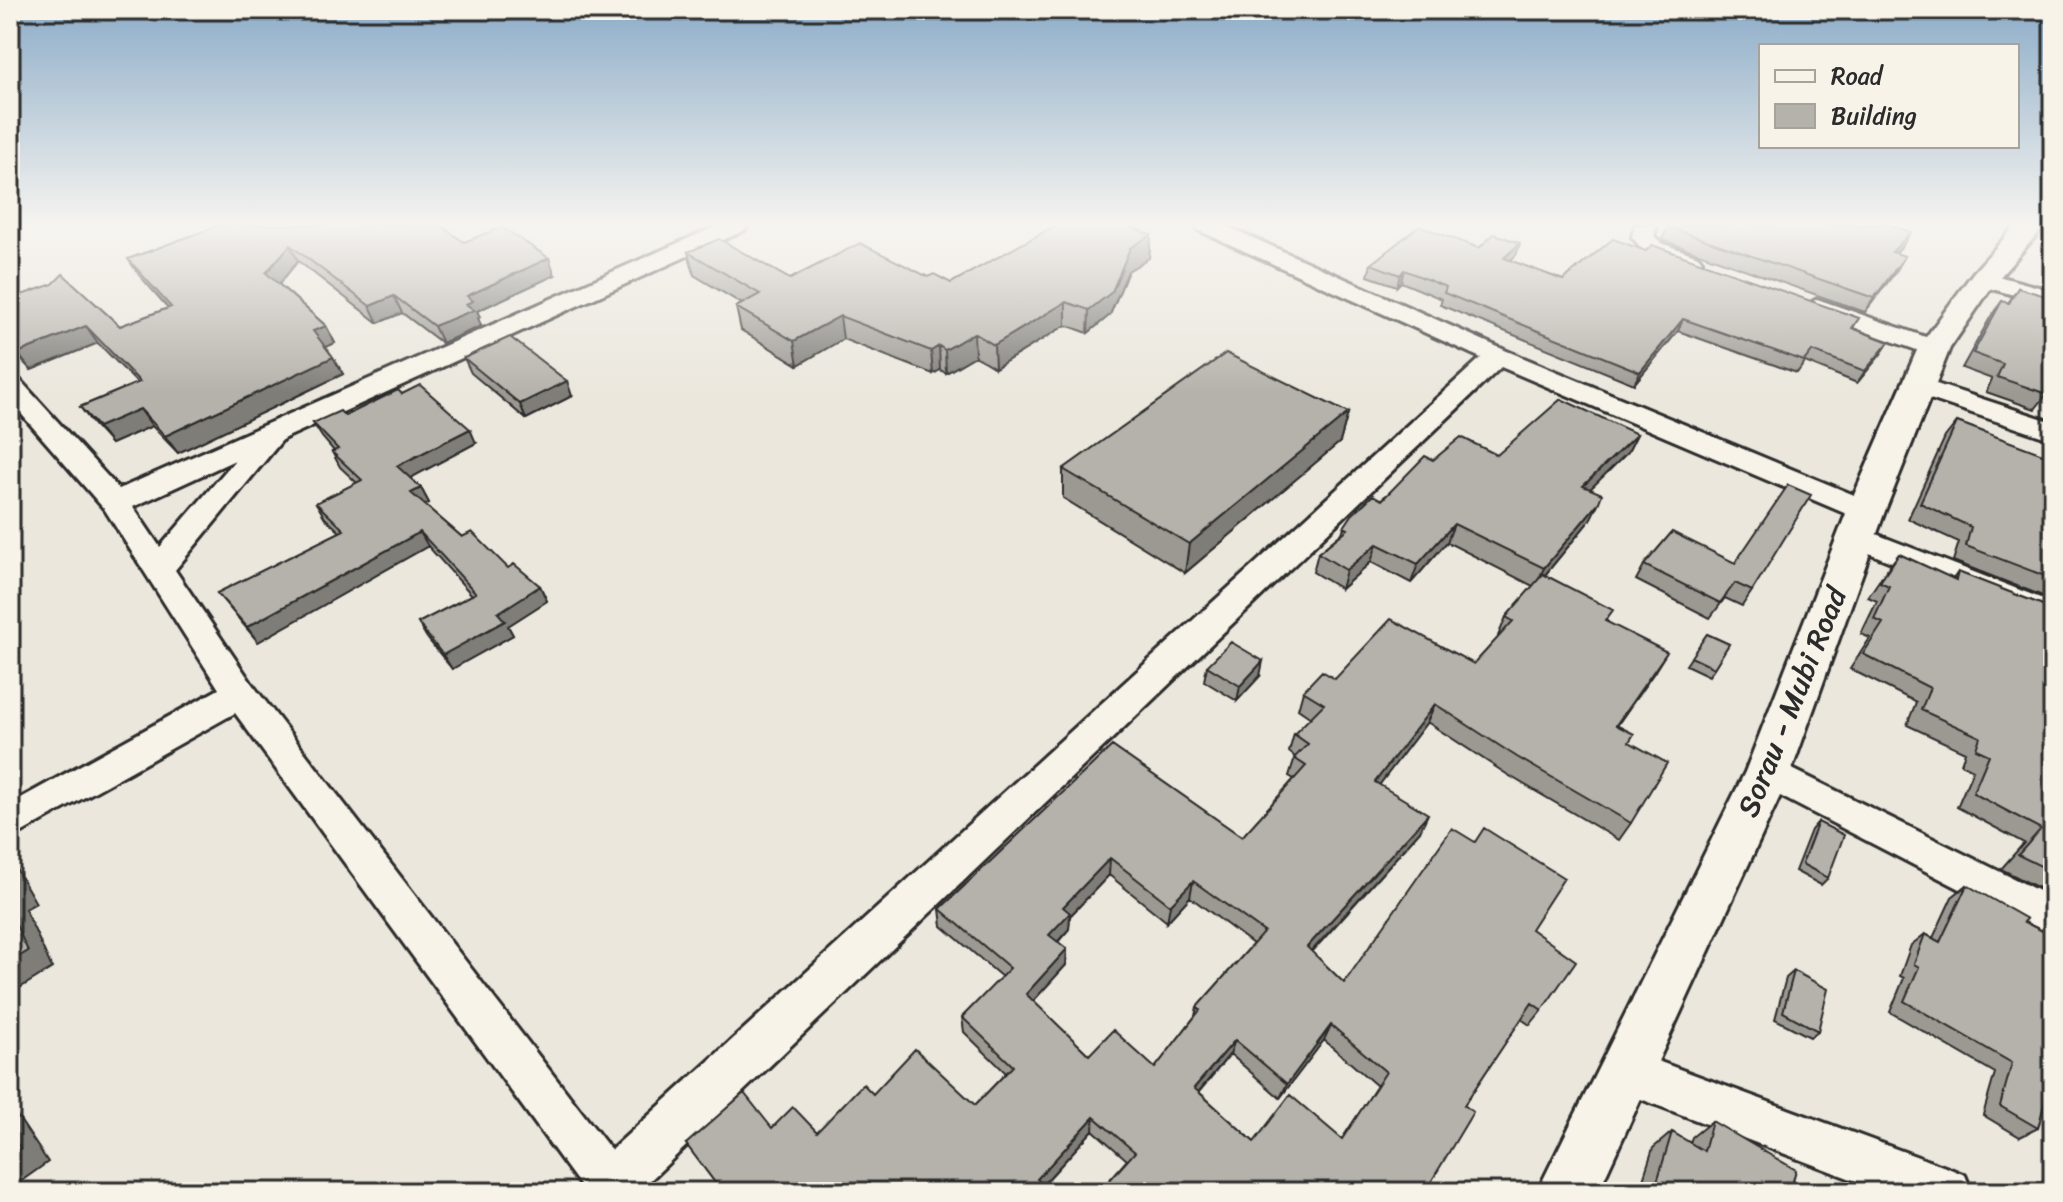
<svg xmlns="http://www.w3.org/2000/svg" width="2063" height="1202" font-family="Sriracha,sans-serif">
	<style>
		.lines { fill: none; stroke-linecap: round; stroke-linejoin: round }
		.minor-casing { stroke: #2b2b2b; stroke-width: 6 }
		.major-casing { stroke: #2b2b2b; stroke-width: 6 }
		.minor { fill: #f7f3e8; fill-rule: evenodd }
		.major { fill: #f7f3e8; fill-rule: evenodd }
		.wall { fill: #9c9993; stroke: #2b2b2b; stroke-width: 2; fill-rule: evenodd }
		.shaded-wall { fill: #7f7d78; stroke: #2b2b2b; stroke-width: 2 }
		.building { fill: #b5b2ab; stroke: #2b2b2b; stroke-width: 2; fill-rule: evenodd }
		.labels { text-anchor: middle; stroke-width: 8; stroke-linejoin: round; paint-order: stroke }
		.street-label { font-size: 30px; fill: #2b2b2b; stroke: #f7f3e8 }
	</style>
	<rect width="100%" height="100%" fill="#ebe7dd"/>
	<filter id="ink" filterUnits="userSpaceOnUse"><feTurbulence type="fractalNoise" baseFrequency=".0125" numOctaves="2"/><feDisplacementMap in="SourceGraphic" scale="16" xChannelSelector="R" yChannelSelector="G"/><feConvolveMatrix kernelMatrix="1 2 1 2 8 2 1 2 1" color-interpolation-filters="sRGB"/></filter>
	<g filter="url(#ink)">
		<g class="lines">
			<defs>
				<path id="minor" d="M719 225H748L745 230 283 439 175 570 252 684 611 1150 1481 358 1198 230 1195 225H1224L1507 351 1876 504 1881 511 1876 518 1866 521 1856 518 1501 367 638 1192H585L235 713 10 839V804L219 689 105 510 10 401V377L19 379 119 489ZM235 460 160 547 133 507Z
					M1635 225H1657L1654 236 1661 243 1698 256 1702 261 1690 268 1645 253 1632 237Z
					M1983 272 2053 291V306L1975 284 1971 279Z
					M1817 299 1943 343 1947 348 1943 353H1925L1808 311 1805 306Z
					M1918 378 2053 422V440L1909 392 1905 386 1909 380Z
					M1858 527 2053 603V628L1847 544 1843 537 1847 530Z
					M1768 757 2053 898V937L1755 783 1750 772 1755 761Z
					M1625 1049 1948 1168 1965 1175 1972 1192H1885L1625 1093 1609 1087 1603 1071 1609 1055Z"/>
				<path id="major" d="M2016 225H2045L1993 285 1950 348 1885 511 1791 772 1598 1192H1537L1745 772 1847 511 1918 348 1973 273Z"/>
			</defs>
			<use href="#minor" class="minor-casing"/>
			<use href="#major" class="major-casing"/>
			<use href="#minor" class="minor"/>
			<use href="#major" class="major"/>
		</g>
		<path class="wall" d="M220 225 464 242 555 275 477 311 480 317 478 318 481 326 442 343 402 313 378 323 298 261 279 284 326 326 335 343 326 347 333 357 343 374 178 453 152 426 111 444 93 424 80 407 137 383 98 343 31 370 10 348V299L120 326 168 308 139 275 128 259Z
			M1668 227 1903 245 1896 253 1897 270 1865 312 1662 240Z
			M1151 235 1149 258 1128 271 1110 315 1088 333 1066 325 995 368 975 356 946 373 940 370 933 374 843 339 798 365 741 330 736 307 742 304 694 275 688 252 790 279 928 277 951 283Z
			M1520 243 1516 255 1510 261 1563 280 1646 251 1859 318 1853 328 1889 342 1881 354 1857 383 1805 362 1797 373 1678 331 1634 384 1440 305 1442 299 1401 282 1397 286 1368 276 1371 264 1479 248Z
			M2018 288 2047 394 2035 409 1986 392 1992 379 1962 368 1991 316 2002 301 2008 303Z
			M464 358 572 396 526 419 471 373Z
			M1348 413 1340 442 1185 573 1063 498V469Z
			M345 416 476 443 410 478 421 488 429 503 425 505 462 537 508 568 540 586 547 601 508 626 513 635 452 669 427 638 418 623 472 595 428 546 258 642 217 593 340 532 325 518 316 503 357 483 340 467 332 452 334 451 322 437 313 423Z
			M1957 422 2053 458V600L1953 561 1959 542 1908 519 1945 437Z
			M1637 434 1628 452 1590 489V520L1545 575 1607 621 1655 671 1617 725 1629 742 1631 823 1619 840 1508 775 1427 722 1379 785 1420 831 1312 952 1344 983 1531 929 1542 1010 1530 1025 1521 1019 1464 1105 1425 1192H1099L1127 1160 1093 1130 1043 1185 1047 1189V1192H708L716 1184 686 1144 772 1128 817 1132 873 1094 975 1105 1006 1073 964 1032 962 1017 1002 977 942 926 940 909 1112 746 1242 837 1294 779 1289 776 1295 757 1289 752 1294 734 1311 718 1298 709 1303 691 1335 679 1474 664 1499 637 1498 636 1506 617 1533 586 1447 542 1411 583 1371 562 1341 589 1313 572 1318 553 1342 533 1344 527 1433 460 1497 455ZM1109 875 1167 922 1190 897 1253 944 1197 1007 1195 1016 1155 1068 1089 1055 1033 1001 1066 965 1067 949 1058 942 1069 929 1070 916ZM1324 1040 1377 1086 1342 1139 1254 1142 1199 1092 1230 1054 1280 1098Z
			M1672 532 1752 591 1742 606 1725 598 1710 618 1636 580 1644 565Z
			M1899 554 1953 579 1958 572 2053 609V895L2001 869 2024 843 1957 807 1973 770 1961 764 1965 752 1907 725 1916 702 1850 669 1870 638 1861 634 1877 601 1868 597 1887 569Z
			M1707 634 1729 644 1709 676 1686 665Z
			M1207 666 1260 676 1237 701 1204 681Z
			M1818 822 1828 878 1821 885 1795 871 1811 830Z
			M1967 885 2024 922 2053 936V1078L2051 1076 2038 1128 2020 1137 1983 1115 1995 1073 1890 1012 1904 978 1900 976 1911 945 1925 934 1933 938 1952 897Z
			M1794 971 1818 1031 1810 1037 1775 1019 1786 978Z
			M1712 1121 1790 1192H1639L1653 1148 1672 1132 1690 1143 1692 1137Z"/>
		<path class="shaded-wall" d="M1911 232 1903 245 1884 266 1892 252Z
			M1151 235 1149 258 1128 271 1110 315 1088 333 1089 310 1130 248Z
			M1520 243 1516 255 1501 270 1504 258Z
			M290 245 298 261 275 289 266 273Z
			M1905 256 1897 270 1865 312 1874 298Z
			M549 258 555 275 477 311 480 317 478 318 481 326 442 343 434 326 466 304 467 296Z
			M1404 270 1401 282 1397 286 1400 275Z
			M394 296 402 313 378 323 370 306Z
			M1066 302V325L995 368 994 345Z
			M840 316 843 339 798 365 794 341Z
			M1683 319 1678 331 1634 384 1640 372Z
			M86 326 98 343 31 370 17 353Z
			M326 326 335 343 323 348 313 331Z
			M974 333 975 356 946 373 945 350Z
			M1889 342 1881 354 1857 383 1865 371Z
			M939 346 940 370 933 374 931 351Z
			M333 357 343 374 178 453 165 436Z
			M567 381 572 396 526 419 520 404Z
			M140 409 152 426 111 444 98 427Z
			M1348 413 1340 442 1185 573 1189 544Z
			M470 429 476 443 405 481 397 466Z
			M1637 434 1628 452 1575 504 1583 486Z
			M421 488 429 503 419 508 411 493Z
			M1599 502 1590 520 1535 587 1544 568Z
			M1454 524 1447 542 1411 583 1418 564Z
			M420 532 428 546 258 642 247 627Z
			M1377 544 1371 562 1341 589 1346 570Z
			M540 586 547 601 508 626 513 635 452 669 443 655 498 613Z
			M1667 652 1655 671 1605 743 1616 725Z
			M1263 661 1260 676 1237 701 1240 686Z
			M1435 704 1427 722 1368 800 1375 782Z
			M1428 814 1420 831 1301 963 1307 947Z
			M10 858 36 903 25 909 52 968 10 994Z
			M1110 858 1109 875 1070 916 1069 929 1049 951V935L1063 907Z
			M1193 881 1190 897 1167 922 1170 905Z
			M1067 949 1066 965 1026 1009V994Z
			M1331 1025 1324 1040 1280 1098 1287 1084Z
			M1235 1040 1230 1054 1190 1102 1194 1088Z
			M10 1105 48 1162 10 1189Z
			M1094 1117 1093 1130 1037 1191V1179Z"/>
		<path class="building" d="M220 225H440L464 242 502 227 549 258 467 296 473 301 466 304 474 310 434 326 394 296 370 306 290 245 266 273 326 326 313 331 333 357 165 436 140 409 98 427 80 407 140 382 86 326 17 353 10 345V299L53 284 63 274 120 326 171 307 128 259Z
			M1056 225H1127L1151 235 1130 248 1112 292 1089 310 1066 302 994 345 974 333 945 350 939 346 931 351 840 316 794 341 736 307 760 294 688 252 719 239 790 279 860 243 928 277 934 274 951 283Z
			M1671 225H1890L1911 232 1892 252 1905 256 1874 298 1668 227Z
			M1419 226 1479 248 1494 234 1520 243 1504 258 1563 280 1613 239 1646 251 1652 245 1859 318 1852 328 1889 342 1865 371 1812 351 1804 361 1683 319 1640 372 1444 293 1446 287 1404 270 1400 275 1371 264Z
			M2018 288 2053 298V377L2047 394 1997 377 2003 364 1973 353 2002 301 2009 303Z
			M510 337 567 381 520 404 464 358Z
			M1226 353 1348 413 1189 544 1063 469Z
			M420 385 470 429 397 466 421 488 411 493 462 537 472 532 508 568 514 564 540 586 498 613 505 621 443 655 418 623 476 593 420 532 247 627 217 593 344 530 316 503 362 480 332 452 338 449 313 423 340 411 345 416 398 390 402 394Z
			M1561 399 1637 434 1583 486 1602 494 1599 502 1544 568 1454 524 1418 564 1377 544 1346 570 1318 553 1348 529 1344 527 1352 515 1373 495 1382 500 1425 456 1433 460 1461 437 1497 455Z
			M1957 422 2053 458V579L1966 546 1971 527 1920 503Z
			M1788 485 1811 495 1752 591 1735 583 1720 603 1644 565 1672 532 1735 563Z
			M1899 554 1956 580 1958 572 2053 609V872L2018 855 2041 829 1973 793 1989 755 1976 749 1980 737 1921 710 1930 688 1863 654 1883 623 1874 619 1889 586 1880 582Z
			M1543 574 1613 610 1605 621 1667 652 1616 725 1634 734 1629 742 1667 763 1631 823 1517 757 1435 704 1375 782 1428 814 1307 947 1344 983 1452 828 1475 842 1484 828 1564 878 1531 929 1576 961 1542 1010 1532 1003 1464 1105 1473 1112 1425 1192H1181L1175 1187 1170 1192H1099L1135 1152 1094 1117 1037 1179 1047 1189 1044 1192H708L716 1184 686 1144 744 1093 772 1128 793 1107 817 1132 863 1084 873 1094 915 1049 975 1105 1013 1066 962 1017 1010 968 940 909 1112 746 1242 837 1306 766 1294 758 1308 744 1294 734 1324 704 1303 691 1322 671 1335 679 1391 619 1474 664 1513 621 1506 617ZM1110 858 1170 905 1193 881 1264 932 1197 1007 1200 1010 1155 1068 1113 1030 1089 1055 1026 994 1067 949 1049 935 1070 913 1063 907ZM1331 1025 1386 1072 1342 1139 1290 1095 1254 1142 1194 1088 1235 1040 1287 1084Z
			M1707 634 1729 644 1714 668 1691 657Z
			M1231 642 1263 661 1240 686 1207 666Z
			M1818 822 1844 835 1828 878 1802 864Z
			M1967 885 2027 919 2024 922 2053 936V1069L2038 1128 2000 1106 2012 1063 1904 1001 1919 967 1914 964 1925 934 1940 942Z
			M10 912 28 951 10 962Z
			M1794 971 1828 989 1818 1031 1783 1012Z
			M1712 1121 1796 1170 1790 1192H1654L1672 1132 1704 1151Z
			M10 1133 20 1148 10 1155Z"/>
	</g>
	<linearGradient id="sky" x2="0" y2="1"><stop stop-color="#8cacc8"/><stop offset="0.57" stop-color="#f6f4f0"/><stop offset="1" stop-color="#f6f4f0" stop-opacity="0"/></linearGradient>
	<rect width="2063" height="393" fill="url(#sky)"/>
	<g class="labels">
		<g class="street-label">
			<text transform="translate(1792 702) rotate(-68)" y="10">Sorau - Mubi Road</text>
		</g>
	</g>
	<rect width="2063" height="1202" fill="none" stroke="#f7f3e8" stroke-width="40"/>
	<rect x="20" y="20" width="2023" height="1162" fill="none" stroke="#2b2b2b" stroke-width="3" filter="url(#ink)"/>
	<rect x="1759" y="44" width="260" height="104" fill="#f7f3e8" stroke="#a5a39c" stroke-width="2"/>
	<rect x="1775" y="70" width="40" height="12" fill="#f7f3e8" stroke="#a5a39c" stroke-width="2"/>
	<text x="1831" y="84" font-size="24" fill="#2b2b2b">Road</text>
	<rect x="1775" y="104" width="40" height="24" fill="#b5b2ab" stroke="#a5a39c" stroke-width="2"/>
	<text x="1831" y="124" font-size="24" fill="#2b2b2b">Building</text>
</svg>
